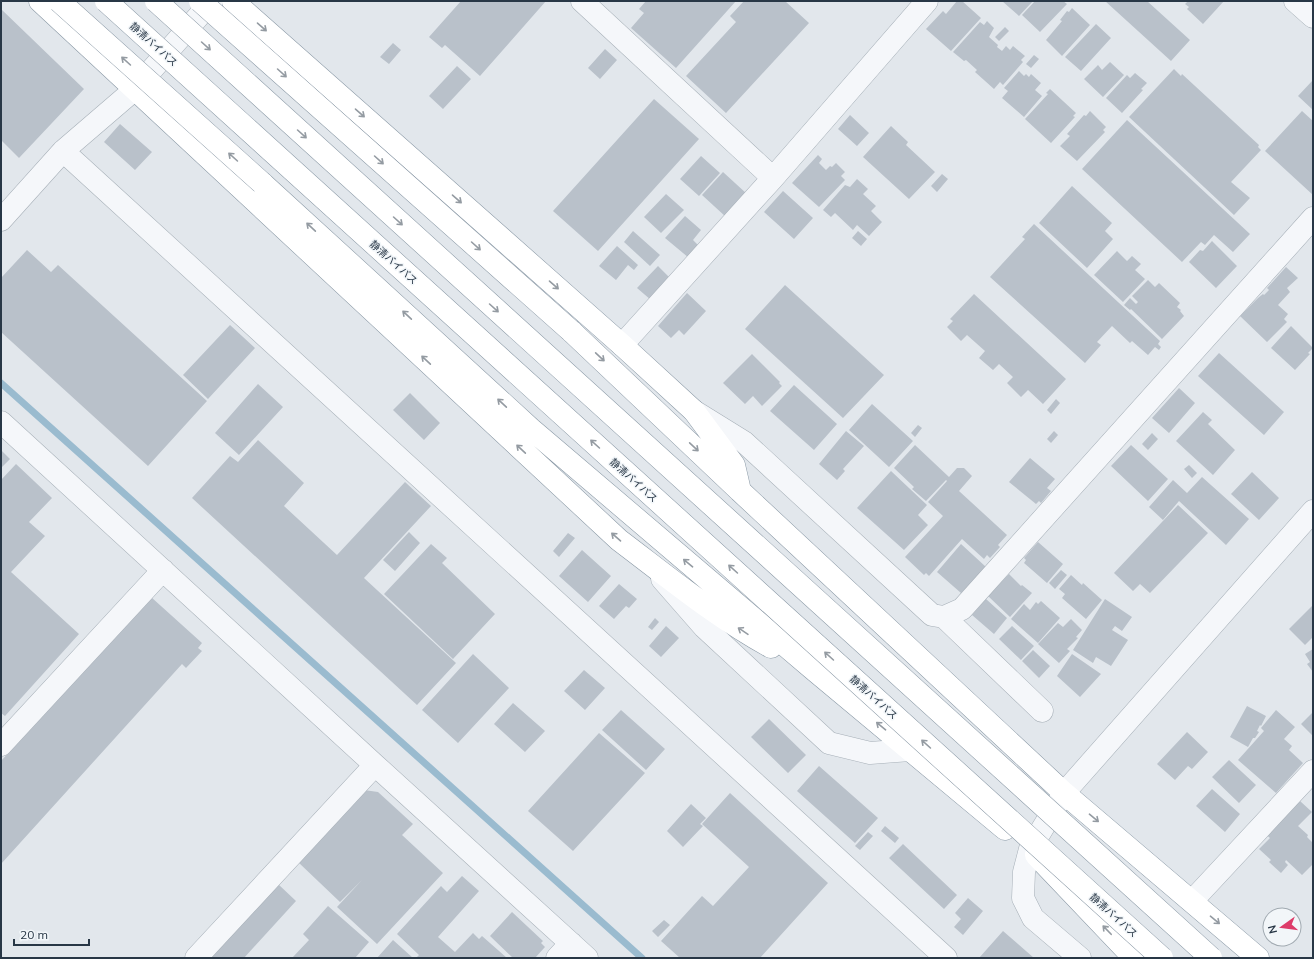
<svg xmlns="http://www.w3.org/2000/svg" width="1314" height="959" font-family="Mulish,'Noto Sans JP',sans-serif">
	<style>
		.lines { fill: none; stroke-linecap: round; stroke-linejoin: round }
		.stream { stroke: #9abbcf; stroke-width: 7 }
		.building { fill: #b9c1ca }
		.minor-casing { stroke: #a6afb7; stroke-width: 23 }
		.highway-casing { stroke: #8897a4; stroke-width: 23 }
		.minor { stroke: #f5f7fa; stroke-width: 22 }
		.highway { stroke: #fff; stroke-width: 22 }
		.highway-bridge-casing { stroke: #8897a4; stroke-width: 23; stroke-linecap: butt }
		.highway-bridge { stroke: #fff; stroke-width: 22 }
		.oneway { stroke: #949ba2 }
		.labels { text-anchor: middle; stroke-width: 3; stroke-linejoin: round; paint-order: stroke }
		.street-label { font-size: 10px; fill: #283746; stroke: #f2f6f9 }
	</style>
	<rect width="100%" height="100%" fill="#e2e7ec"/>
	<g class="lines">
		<path class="stream" d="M1 383 642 958"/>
	</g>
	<path class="building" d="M461 1H546L480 76 445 45 442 48 429 37Z
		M646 1H736L676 68 631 28 644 13 639 9Z
		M744 1H785L809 23 726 113 686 76 736 22 730 16Z
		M957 1H962L981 18 951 51 926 29 943 11 946 14Z
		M1002 1H1033L1019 16Z
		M1035 1H1063L1067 4 1040 32 1022 15Z
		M1105 1H1147L1190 40 1171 61Z
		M1188 1H1224L1203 24 1187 9 1189 7 1185 4Z
		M1072 8 1090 25 1062 56 1046 40 1062 21 1060 20 1067 11 1069 12Z
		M1 9 84 89 19 158 1 140Z
		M987 21 994 28 989 37 998 45 997 47 1002 51 1006 46 1010 50 1013 46 1025 56 1021 60 1023 62 1003 85 1000 82 994 89 975 72 977 70 966 60 964 61 953 52 980 22 984 25Z
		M1096 24 1111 38 1081 71 1065 57Z
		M1005 27 1009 31 999 41 995 37Z
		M393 43 401 50 389 64 380 57Z
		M605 49 617 60 600 79 588 68Z
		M1034 55 1039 59 1031 68 1026 64Z
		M1110 62 1124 75 1103 97 1084 79 1098 65 1102 70Z
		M457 66 471 79 443 109 429 96Z
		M1174 69 1181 76 1182 74 1259 145 1258 147 1261 150 1231 182 1250 198 1234 215 1129 117Z
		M1019 71 1024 76 1026 74 1029 77 1031 74 1041 83 1035 90 1042 96 1024 117 1002 98 1008 91 1004 88Z
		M1135 73 1147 83 1141 89 1143 90 1122 113 1106 98 1127 75 1130 78Z
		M1313 80V110L1298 96Z
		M1050 89 1076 113 1073 116 1075 117 1051 143 1025 119 1048 94 1046 93Z
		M654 99 699 139 598 251 553 211Z
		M1090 111 1106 127 1103 130 1105 132 1077 161 1060 146 1070 136 1067 134 1084 115 1086 116Z
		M1302 111 1313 121V195L1265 151Z
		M850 115 869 133 857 146 838 129Z
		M1127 120 1250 234 1233 252 1214 235 1205 245 1201 242 1182 262 1082 169Z
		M120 124 152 152 135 170 104 142Z
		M891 126 908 142 906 145 935 172 909 199 863 157Z
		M818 155 822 159 819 163 826 170 830 166 832 167 836 163 845 172 841 176 845 180 819 207 792 183Z
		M701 156 720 173 699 196 680 179Z
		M723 172 747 194 726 217 702 195Z
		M942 174 948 179 937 192 931 186Z
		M857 179 868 189 863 194 876 206 871 211 882 222 869 236 857 225 853 230 835 213 831 217 823 210 845 185 850 187Z
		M1072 186 1112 223 1105 231 1113 239 1087 268 1039 223Z
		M783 191 813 218 794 239 764 212Z
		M666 194 684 210 661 233 644 217Z
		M685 216 701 230 693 240 700 247 689 258 665 238Z
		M1034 224 1160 341 1158 344 1161 347 1159 350 1155 347 1148 355 1132 341 1130 343 1112 326 1097 342 1101 345 1085 363 990 277 1025 239 1022 237Z
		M633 231 660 255 650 266 624 242Z
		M858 231 867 239 861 246 852 238Z
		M1212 241 1237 266 1216 288 1189 262 1200 250 1203 251Z
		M617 246 638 265 634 270 628 265 616 280 599 266Z
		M27 250 51 272 58 265 207 401 148 466 1 332V278Z
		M1117 251 1127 261 1132 256 1141 264 1135 270 1145 279 1123 302 1094 275Z
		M658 266 671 279 651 300 637 288Z
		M1286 267 1298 278 1287 288 1290 292 1278 305 1288 314 1284 319 1287 322 1267 342 1240 316 1258 298 1263 294 1264 295 1269 290 1267 288Z
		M1148 280 1155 287 1159 283 1180 303 1177 307 1181 310 1180 311 1184 316 1162 339 1131 309 1130 310 1124 305 1130 298 1136 304 1138 302 1132 296Z
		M785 285 884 375 843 418 745 329Z
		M687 293 706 311 684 335 679 330 671 338 658 326Z
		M974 294 1066 379 1043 404 1028 390 1021 397 1007 383 1013 377 999 364 993 370 979 358 985 351 967 335 961 341 947 327 953 321 950 319Z
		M230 325 255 348 208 399 183 375Z
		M1291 326 1313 348 1308 353 1310 354 1295 370 1271 348Z
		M1219 353 1284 412 1264 435 1198 376Z
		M752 354 780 382 779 383 782 386 762 406 753 396 745 404 723 383Z
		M258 384 283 407 239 455 215 433Z
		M794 385 837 424 814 450 770 411Z
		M1179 388 1195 403 1169 433 1152 418Z
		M410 393 440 423 424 440 393 410Z
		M1056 399 1060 403 1051 414 1047 410Z
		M872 404 913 441 889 467 849 430Z
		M1203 412 1212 420 1208 424 1235 450 1213 475 1176 441Z
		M918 425 922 428 915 437 911 433Z
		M846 431 864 446 843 469 845 471 837 480 819 464Z
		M1054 431 1058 435 1051 443 1047 439Z
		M1152 433 1158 439 1148 450 1142 444Z
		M258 440 304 483 284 506 337 555 405 482 431 506 364 578 456 663 417 705 192 498 230 456 238 462Z
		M915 445 949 477 957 468H964L972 476 959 491 1007 535 998 545 1000 547 990 558 987 555 984 559 962 539 929 576 926 573 924 575 905 557 943 516 928 502 947 481 946 480 926 501 912 489 914 487 894 468Z
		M1131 445 1168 479 1148 501 1111 466Z
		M1 450 10 459 1 468Z
		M1030 458 1055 479 1047 488 1051 491 1041 503 1039 501 1036 504 1009 482Z
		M16 464 52 498 29 522 45 536 11 572 79 634 5 716 1 713V480Z
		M1189 465 1197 473 1192 478 1184 469Z
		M891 471 927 505 918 515 928 525 904 550 857 508Z
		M1252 472 1279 498 1259 520 1231 494Z
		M1202 477 1249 519 1226 545 1179 501 1163 520 1149 507 1173 480 1187 493Z
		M1178 505 1208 533 1150 593 1140 584 1133 591 1114 573Z
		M409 532 420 543 395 571 383 560Z
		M568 533 575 538 559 557 553 551Z
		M1038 542 1063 564 1047 583 1024 563 1026 560 1024 558Z
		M431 544 447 558 442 563 495 614 453 659 384 594Z
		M961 544 986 567 961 593 937 572Z
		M582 550 611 576 588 602 559 576Z
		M1061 570 1067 575 1055 589 1049 583Z
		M1009 574 1021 586 1022 585 1032 593 1010 617 988 596Z
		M1071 575 1082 585 1083 583 1102 600 1086 619 1062 598 1065 594 1059 589Z
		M619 584 637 599 629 608 626 606 614 619 599 606Z
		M151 597 202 643 198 648 202 651 186 668 182 664 1 864V761Z
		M986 599 1007 618 994 634 972 615Z
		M1105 599 1132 617 1122 631 1115 626 1112 630 1128 640 1111 666 1096 657 1093 663 1073 650Z
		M1041 601 1060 618 1038 643 1011 619 1024 604 1030 610 1036 602 1038 604Z
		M1313 605V637L1305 645 1289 629Z
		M655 618 659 622 652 630 648 627Z
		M1071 619 1082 630 1076 637 1078 638 1067 649 1070 651 1059 663 1038 644 1058 623 1063 627Z
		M666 626 679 638 661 657 649 646Z
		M1012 626 1034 646 1021 660 999 639Z
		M1313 649V672L1307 664 1310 662 1305 654Z
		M1033 650 1050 666 1039 678 1022 661Z
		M473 654 509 688 458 743 422 710Z
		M1072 654 1101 674 1080 697 1057 676Z
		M584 670 605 688 585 710 564 691Z
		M513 703 545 731 525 752 494 724Z
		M1247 706 1266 716 1261 726 1260 725 1257 731 1259 732 1255 738H1253L1248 747 1230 737Z
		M621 710 665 749 646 770 602 730Z
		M1276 710 1295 727 1284 739 1292 746 1289 750 1303 763 1276 793 1238 760 1264 731 1261 728Z
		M1313 712V734L1312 735 1301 724Z
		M769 719 806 755 788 773 751 737Z
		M1187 732 1208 752 1192 769 1188 766 1175 780 1157 764Z
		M599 733 645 773 573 851 528 811Z
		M1229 760 1256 785 1239 803 1212 777Z
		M819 766 878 818 855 843 797 791Z
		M1212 789 1240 814 1225 832 1196 806Z
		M364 790 378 792 413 824 402 835 443 873 377 944 337 907 362 880 340 902 298 862Z
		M1299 792 1305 796 1300 801 1312 812 1298 826 1308 835 1307 837 1313 843V864L1302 875 1286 860 1285 862 1288 865 1281 873 1269 862 1271 860 1259 849 1270 838 1262 831Z
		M730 793 828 883 760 958H680L661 941 702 896 713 906 749 867 702 824Z
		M691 804 706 818 700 824 703 826 683 847 667 831Z
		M885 826 899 838 895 843 881 831Z
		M868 832 873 836 860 850 855 846Z
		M903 844 957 895 944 909 889 858Z
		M462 876 479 891 438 937 455 952 473 933 479 939 482 936 507 958H416L419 955 397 934 441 886 447 892Z
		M278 884 296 901 244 958H211Z
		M968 898 983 911 963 935 954 927 961 919 955 913Z
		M328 906 369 942 355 958H292L309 940 303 934Z
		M512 912 543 941 541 943 545 947 535 958H513L490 936Z
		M664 920 670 925 658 937 652 931Z
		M1003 931 1034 958H979Z
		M393 940 413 958H377Z"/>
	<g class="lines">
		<defs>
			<path id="minor" d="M582 1 773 178
				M1295 1 1313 17
				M63 151 946 958
				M1 220 63 151 134 90 212 1
				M622 345 773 178 927 1
				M694 411 744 442 932 615 944 617 962 609 1313 218
				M1 422 375 765 587 958
				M662 579 704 627 829 743 870 753 910 750
				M944 617 1042 711
				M1 745 163 570
				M1192 901 1313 771
				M196 958 375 765
				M557 958 571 943
				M1080 958 1033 918 1023 898 1024 872 1030 849 1064 793 1313 511"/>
			<path id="highway" d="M40 1 619 540C668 577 716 617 771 647
				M233 1 622 345 694 411 734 465 740 491 1064 793 1258 958
				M262 183 531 429 814 670 1005 829
				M571 331 740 491
				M1036 855 1134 958"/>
		</defs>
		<use href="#minor" class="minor-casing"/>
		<use href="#highway" class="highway-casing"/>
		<use href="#minor" class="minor"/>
		<use href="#highway" class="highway"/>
		<defs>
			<path id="highway-bridge" d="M59 1 262 183
				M106 1 1162 958
				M156 1 1211 958
				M200 1 571 331"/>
		</defs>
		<use href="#highway-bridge" class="highway-bridge-casing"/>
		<use href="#highway-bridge" class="highway-bridge"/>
	</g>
	<defs><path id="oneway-shaft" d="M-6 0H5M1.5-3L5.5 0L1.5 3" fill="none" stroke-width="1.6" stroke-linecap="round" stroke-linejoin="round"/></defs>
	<g class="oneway">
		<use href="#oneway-shaft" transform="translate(262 27) rotate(41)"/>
		<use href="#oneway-shaft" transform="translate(206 46) rotate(42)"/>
		<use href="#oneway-shaft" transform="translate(126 61) rotate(-138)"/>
		<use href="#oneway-shaft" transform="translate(282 73) rotate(42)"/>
		<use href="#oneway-shaft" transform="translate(360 113) rotate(41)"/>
		<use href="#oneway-shaft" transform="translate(302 134) rotate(42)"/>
		<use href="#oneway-shaft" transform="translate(233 157) rotate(-138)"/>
		<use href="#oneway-shaft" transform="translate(379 160) rotate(42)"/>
		<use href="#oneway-shaft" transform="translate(457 199) rotate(41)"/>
		<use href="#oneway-shaft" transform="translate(398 221) rotate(42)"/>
		<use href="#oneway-shaft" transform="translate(311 227) rotate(-137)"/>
		<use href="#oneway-shaft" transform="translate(476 246) rotate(42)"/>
		<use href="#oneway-shaft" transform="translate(554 285) rotate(41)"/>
		<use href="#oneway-shaft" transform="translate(494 308) rotate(42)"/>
		<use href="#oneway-shaft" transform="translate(407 315) rotate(-137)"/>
		<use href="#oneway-shaft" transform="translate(600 357) rotate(43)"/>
		<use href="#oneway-shaft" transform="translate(426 360) rotate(-137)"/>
		<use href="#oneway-shaft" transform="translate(502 403) rotate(-137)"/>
		<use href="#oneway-shaft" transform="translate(595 444) rotate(-138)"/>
		<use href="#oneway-shaft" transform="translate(694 447) rotate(43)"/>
		<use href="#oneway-shaft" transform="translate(521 449) rotate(-137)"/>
		<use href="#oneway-shaft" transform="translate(616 537) rotate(-139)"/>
		<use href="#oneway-shaft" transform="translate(688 563) rotate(-140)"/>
		<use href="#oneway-shaft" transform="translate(733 569) rotate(-138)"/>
		<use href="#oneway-shaft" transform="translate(743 631) rotate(-146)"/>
		<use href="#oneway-shaft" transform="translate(829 656) rotate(-138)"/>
		<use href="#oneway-shaft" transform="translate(881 726) rotate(-140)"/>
		<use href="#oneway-shaft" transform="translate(926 744) rotate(-138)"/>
		<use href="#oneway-shaft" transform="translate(1094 818) rotate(40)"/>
		<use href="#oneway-shaft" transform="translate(1215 920) rotate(40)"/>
		<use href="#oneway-shaft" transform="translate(1107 930) rotate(-134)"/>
	</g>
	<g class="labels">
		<g class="street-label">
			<text transform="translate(154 44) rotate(42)" y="4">静清バイパス</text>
			<text transform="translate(394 262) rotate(42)" y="4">静清バイパス</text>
			<text transform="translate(634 480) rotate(42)" y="4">静清バイパス</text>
			<text transform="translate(874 697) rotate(42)" y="4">静清バイパス</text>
			<text transform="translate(1114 915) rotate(42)" y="4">静清バイパス</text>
		</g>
	</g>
	<rect width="1314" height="959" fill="none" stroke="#283746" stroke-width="4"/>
	<g transform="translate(1282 927) rotate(256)"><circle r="19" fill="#f2f6f9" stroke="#a1aab1"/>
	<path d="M0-3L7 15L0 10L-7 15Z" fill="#dd3b69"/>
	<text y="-6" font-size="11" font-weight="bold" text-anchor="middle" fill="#283746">N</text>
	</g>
	<path d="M14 939v6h75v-6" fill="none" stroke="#283746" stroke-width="2"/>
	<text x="20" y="939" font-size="12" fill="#283746" stroke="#f2f6f9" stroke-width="3" paint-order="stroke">20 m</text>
</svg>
